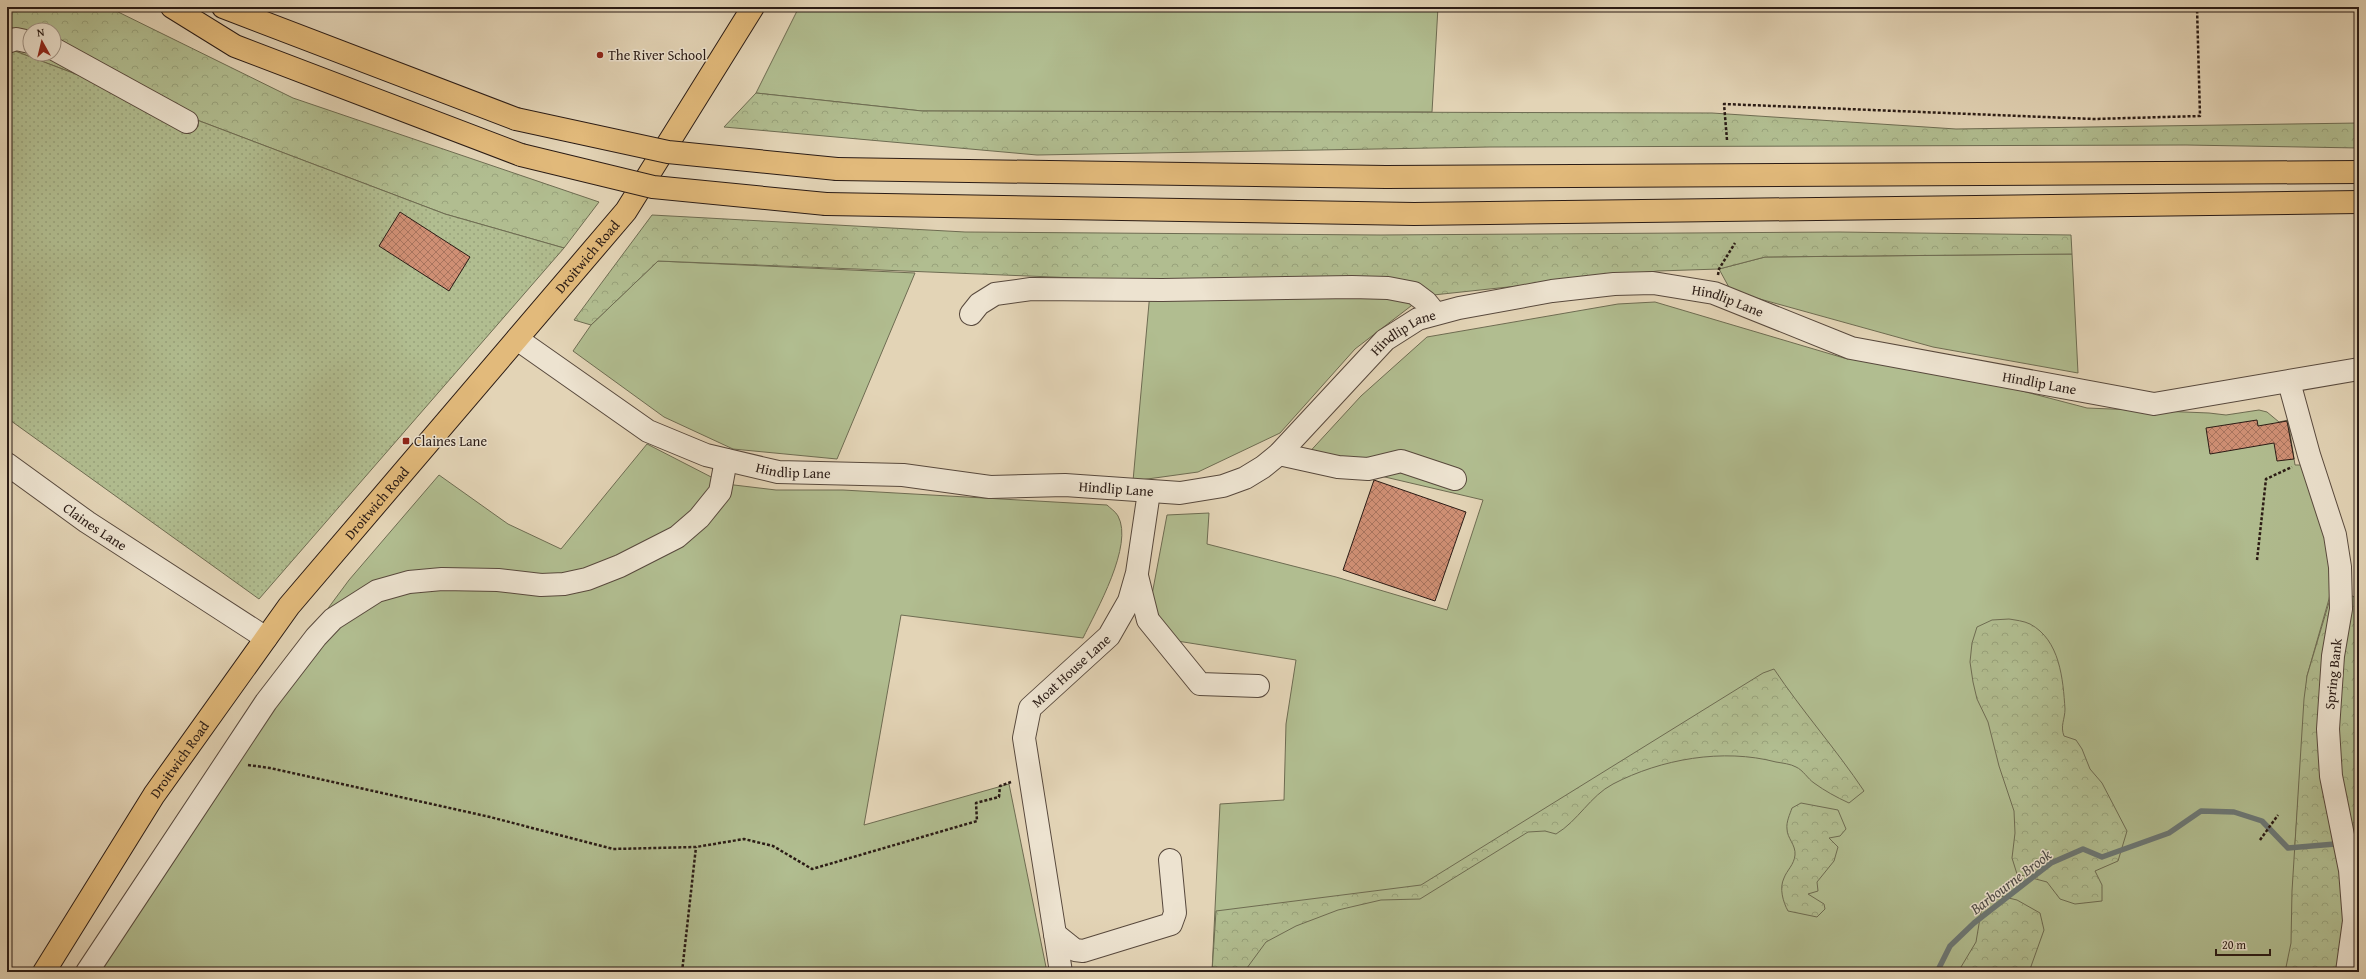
<svg xmlns="http://www.w3.org/2000/svg" width="2366" height="979" font-family="'Gentium Book Plus',serif">
	<style>
		.grass { fill: #b1bd90; stroke: #6e6c52 }
		.forest { fill: url(#forest-crowns); stroke: #6e6c52; fill-rule: evenodd }
		.park { fill: url(#park-dots); stroke: #6e6c52 }
		.lines { fill: none; stroke-linecap: round; stroke-linejoin: round }
		.stream { stroke: #6c7876; stroke-width: 5.5 }
		.building { fill: url(#building-cross-hatch); stroke: #2a1b15 }
		.minor-casing { stroke: #58493d; stroke-width: 24 }
		.major-casing { stroke: #2a1b15; stroke-width: 24 }
		.highway-casing { stroke: #2a1b15; stroke-width: 24 }
		.path { stroke: #2a1b15; stroke-width: 2.5; stroke-dasharray: 3 2; stroke-linecap: butt }
		.minor { stroke: #ede3d0; stroke-width: 22 }
		.major { stroke: #e2ba7b; stroke-width: 22 }
		.highway { stroke: #e2ba7b; stroke-width: 22 }
		.highway-bridge-casing { stroke: #2a1b15; stroke-width: 24; stroke-linecap: butt }
		.highway-bridge { stroke: #e2ba7b; stroke-width: 22 }
		.poi-dot { fill: #8f2418; stroke: #ede3d0; stroke-width: 1.5 }
		.labels { text-anchor: middle; stroke-width: 3; stroke-linejoin: round; paint-order: stroke }
		.poi-label { font-size: 14px; fill: #2a1b15; stroke: #ede3d0; text-anchor: start }
		.street-label { font-size: 14px; fill: #2a1b15; stroke: #ede3d0 }
		.water-label { font-size: 15px; font-style: italic; fill: #4b4a46; stroke: #ede3d0 }
	</style>
	<defs>
		<pattern id="forest-crowns" width="20" height="18" patternUnits="userSpaceOnUse"><rect width="20" height="18" fill="#b1bd90"/><path d="M2 6a3 3 0 1 1 6 0M12 15a3 3 0 1 1 6 0" fill="none" stroke="#98a27b"/></pattern>
		<pattern id="park-dots" width="8" height="8" patternUnits="userSpaceOnUse"><rect width="8" height="8" fill="#b1bd90"/><path d="M2 2h.1M6 6h.1" fill="none" stroke="#98a27b" stroke-width="1.8" stroke-linecap="round"/></pattern>
		<pattern id="building-cross-hatch" width="8" height="8" patternUnits="userSpaceOnUse"><rect width="8" height="8" fill="#cf8f74"/><path d="M0 0l8 8M0 8l8-8" fill="none" stroke="#a8745e"/></pattern>
	</defs>
	<rect width="100%" height="100%" fill="#e3d4b6"/>
	<filter id="stains"><feTurbulence type="fractalNoise" baseFrequency=".005" numOctaves="4"/><feColorMatrix values="0 0 0 0 .2 0 0 0 0 .09 0 0 0 0 .02 0 0 0 .5 -.17"/></filter>
	<radialGradient id="worn" r=".72"><stop offset=".6" stop-color="#630" stop-opacity="0"/><stop offset="1" stop-color="#630" stop-opacity=".3"/></radialGradient>
	<path class="grass" d="M799 7H1438L1432 112 922 111 756 93Z
		M2072 254 2078 373 1933 347 1731 291 1719 269 1765 257Z
		M658 261 915 273 837 459 733 449 664 417 573 351 591 325Z
		M1151 281 1424 296 1355 349 1280 433 1198 472 1133 481Z
		M1655 302 1844 358 1910 365 1946 371 2087 408 2209 413 2226 415 2259 410 2267 412 2279 422 2288 420 2295 465H2302L2326 533 2333 575 2329 599 2307 676 2295 844 2341 972H1212L1220 804 1284 800 1286 724 1296 660 1171 640 1151 600 1167 515 1209 513 1207 544 1336 577 1447 610 1483 500 1304 458 1361 396 1427 337 1618 304Z
		M647 444 717 480 734 485 776 490H843L1107 505C1110 508 1116 512 1118 516 1134 545 1096 611 1083 638L901 615 864 825 1009 784 1047 972H75L159 848 209 769 349 580 439 475 508 524 561 549Z"/>
	<path class="forest" d="M7 7H108L293 98 599 202 564 248 445 214 7 48ZM30 30H54V54H30Z
		M756 93 922 111 1712 113 1956 129 2359 123V148L2186 145 1489 147 1037 155 724 127Z
		M652 215 965 232 1380 235 1839 232 2071 235 2072 254 1765 257 1719 269 1658 271 1424 296 1151 281 658 261 591 325 574 320Z
		M2353 596 2359 603V722L2357 736 2359 756V870L2341 972H2285L2291 943 2292 891 2304 699 2307 676 2330 599Z
		M2009 619C2015 620 2024 621 2030 624 2060 640 2063 679 2065 709 2065 719 2060 726 2064 736L2076 740 2082 749 2090 769 2102 783 2127 831 2118 861 2095 871 2102 885V901L2075 904 2060 899 2047 882 2017 874 2012 858 2015 833 2014 811 1999 766 1988 722 1977 699 1973 682 1970 662 1972 643 1977 627 1992 620Z
		M1774 669C1802 711 1836 749 1864 791L1849 803C1836 797 1825 791 1814 783 1808 779 1803 770 1796 767 1791 764 1782 763 1776 762 1723 748 1661 759 1613 784 1590 796 1578 821 1556 834L1545 831 1528 832 1420 899 1381 900 1338 910 1296 926 1266 942 1244 972H1212L1216 911 1421 885 1763 673Z
		M1801 803 1838 810 1846 829 1840 836 1829 838 1838 847 1834 861 1817 882 1818 891 1808 894 1824 904 1825 909 1817 917 1788 911C1783 902 1779 888 1784 878 1787 870 1794 865 1795 855 1796 845 1787 838 1787 829 1786 822 1790 814 1792 808Z
		M1996 895 2017 900 2040 913 2044 930 2029 972H1958L1976 942 1982 906Z"/>
	<path class="park" d="M7 48 445 214 564 248 259 599 7 418Z"/>
	<g class="lines">
		<path class="stream" d="M2350 839 2359 835
			M1937 972 1950 946 1974 923 2051 863 2083 849 2102 857 2169 833 2201 811 2234 812 2262 821 2288 848 2335 844"/>
	</g>
	<path class="building" d="M400 212 470 257 449 291 379 246Z
		M2257 420 2258 426 2287 421 2294 459 2277 461 2274 443 2210 454 2206 428Z
		M1374 480 1466 512 1435 601 1343 570Z"/>
	<g class="lines">
		<defs>
			<g id="minor">
				<path d="M7 42 16 39 30 42"/>
				<path d="M54 49 187 122"/>
				<path d="M971 314 979 304 995 294 1031 289 1162 290 1352 287 1388 288 1414 293 1426 302 1435 313"/>
				<path id="s1" d="M517 339 648 431 706 455 778 472 903 475 990 487 1065 485 1180 493 1223 486 1245 478 1263 467 1279 454 1385 340 1418 319 1459 308 1552 291 1614 284 1653 283 1714 293 1851 348 2154 404 2359 369"/>
				<path d="M2289 382 2309 455 2335 535 2340 567 2341 609 2333 656 2328 729 2331 776 2350 870 2354 921 2347 972"/>
				<path d="M1279 454 1338 467 1368 469 1401 461 1455 479"/>
				<path id="s2" d="M7 464 87 522 266 638"/>
				<path d="M1137 576 1148 620 1200 684 1258 686"/>
				<path d="M1055 934 1075 950 1083 951 1171 924 1175 913 1170 860"/>
				<path d="M87 972 266 702 316 637 333 619 377 591 409 582 442 579 498 580 541 585 564 584 587 579 620 566 677 537 699 518 720 492 726 460"/>
				<path id="s3" d="M1061 972 1024 738 1030 708 1109 636 1129 601 1137 573 1149 492"/>
			</g>
			<g id="major">
				<path id="s4" d="M44 972 154 795 289 606 626 211 753 7"/>
			</g>
			<path id="highway" d="M172 7 235 46 521 155
				M223 7 516 119
				M837 169 1386 177 2359 172
				M826 204 1414 214 2359 202"/>
		</defs>
		<use href="#minor" class="minor-casing"/>
		<use href="#major" class="major-casing"/>
		<use href="#highway" class="highway-casing"/>
		<path class="path" d="M1727 140 1724 104 2094 119 2200 116 2197 7
			M1718 275 1719 269 1735 243
			M2257 560 2266 479 2292 467
			M248 765 270 768 490 817 613 849 696 847 744 839 773 846 812 869 977 821 976 803 999 797 1000 786 1011 782
			M2260 840 2278 815
			M682 972 696 847"/>
		<use href="#minor" class="minor"/>
		<use href="#major" class="major"/>
		<use href="#highway" class="highway"/>
		<defs>
			<path id="highway-bridge" d="M516 119 668 152 837 169
				M521 155 653 187 826 204"/>
		</defs>
		<use href="#highway-bridge" class="highway-bridge-casing"/>
		<use href="#highway-bridge" class="highway-bridge"/>
	</g>
	<g class="poi-dot">
		<circle cx="600" cy="55" r="4"/>
		<rect x="402" y="437" width="8" height="8" rx="2"/>
	</g>
	<g class="labels">
		<g class="poi-label">
			<text x="608" y="60">The River School</text>
			<text x="414" y="446">Claines Lane</text>
		</g>
		<g class="street-label">
			<text dy="5" stroke="none"><textPath href="#s4" startOffset="900">Droitwich Road</textPath></text>
			<text dy="5" stroke="none"><textPath href="#s1" startOffset="1319">Hindlip Lane</textPath></text>
			<text dy="5" stroke="none"><textPath href="#s1" startOffset="984">Hindlip Lane</textPath></text>
			<text dy="5" stroke="none"><textPath href="#s1" startOffset="1643">Hindlip Lane</textPath></text>
			<text dy="5" stroke="none"><textPath href="#s1" startOffset="312">Hindlip Lane</textPath></text>
			<text dy="5" stroke="none"><textPath href="#s1" startOffset="636">Hindlip Lane</textPath></text>
			<text dy="5" stroke="none"><textPath href="#s4" startOffset="576">Droitwich Road</textPath></text>
			<text dy="5" stroke="none"><textPath href="#s2" startOffset="108">Claines Lane</textPath></text>
			<text dy="5" stroke="none"><textPath href="#s3" startOffset="323">Moat House Lane</textPath></text>
			<text transform="translate(2333 674) rotate(-84)" y="5">Spring Bank</text>
			<text dy="5" stroke="none"><textPath href="#s4" startOffset="252">Droitwich Road</textPath></text>
		</g>
		<g class="water-label">
			<text transform="translate(2011 882) rotate(-37)" y="5">Barbourne Brook</text>
		</g>
	</g>
	<rect width="2366" height="979" fill="none" stroke="#e3d4b6" stroke-width="24"/>
	<rect x="8" y="8" width="2350" height="963" fill="none" stroke="#2a1b15" stroke-width="2"/>
	<rect x="12" y="12" width="2342" height="955" fill="none" stroke="#2a1b15"/>
	<g transform="translate(42 42) rotate(352)"><circle r="19" fill="#ede3d0" stroke="#9f9385"/>
	<path d="M0-3L7 15L0 10L-7 15Z" fill="#8f2418"/>
	<text y="-6" font-size="11" font-weight="bold" text-anchor="middle" fill="#2a1b15">N</text>
	</g>
	<path d="M2216 949v6h54v-6" fill="none" stroke="#2a1b15" stroke-width="2"/>
	<text x="2222" y="949" font-size="12" fill="#2a1b15" stroke="#ede3d0" stroke-width="3" paint-order="stroke">20 m</text>
	<rect width="100%" height="100%" filter="url(#stains)"/>
	<rect width="100%" height="100%" fill="url(#worn)"/>
</svg>
